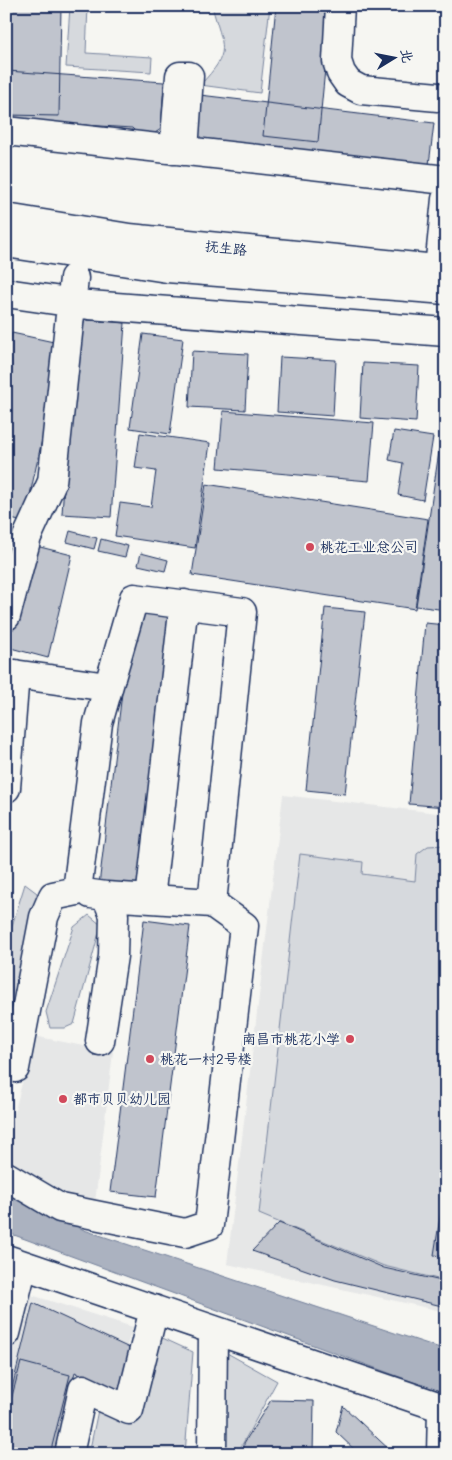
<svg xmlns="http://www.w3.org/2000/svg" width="452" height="1460" font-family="Mali,'LXGW WenKai TC',sans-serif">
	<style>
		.built { fill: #e6e7e7 }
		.green { fill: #d6d9dd; stroke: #78849e }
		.water { fill: #abb2c0; stroke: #717e99 }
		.building { fill: #c0c4cd; stroke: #1b2f5e }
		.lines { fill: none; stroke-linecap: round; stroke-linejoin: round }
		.minor-casing { stroke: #1b2f5e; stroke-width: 31 }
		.major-casing { stroke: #1b2f5e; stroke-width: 31 }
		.minor { stroke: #f6f6f2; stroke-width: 28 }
		.major { stroke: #f6f6f2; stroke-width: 28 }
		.poi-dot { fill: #d1495b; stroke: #f6f6f2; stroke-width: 2 }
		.labels { text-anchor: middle; stroke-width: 4.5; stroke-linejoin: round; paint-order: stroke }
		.street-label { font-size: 14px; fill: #1b2f5e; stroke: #f6f6f2 }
		.poi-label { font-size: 14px; fill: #1b2f5e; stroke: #f6f6f2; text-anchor: start }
	</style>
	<rect width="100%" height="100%" fill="#f6f6f2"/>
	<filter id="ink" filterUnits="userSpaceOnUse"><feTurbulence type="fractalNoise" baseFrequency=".02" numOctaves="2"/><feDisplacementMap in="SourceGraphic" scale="10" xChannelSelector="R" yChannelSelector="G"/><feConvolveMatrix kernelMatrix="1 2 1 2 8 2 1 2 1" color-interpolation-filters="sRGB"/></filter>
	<g filter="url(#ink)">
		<path class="built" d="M283 795 446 814V1312L227 1264Z
			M34 1036 113 1052 94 1211 6 1169V1146Z
			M6 1287 133 1327 120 1366 45 1338 6 1454Z"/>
		<path class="green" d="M70 6H88L86 53 152 57 151 72 66 67Z
			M212 6H270L260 93 200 85C233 51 223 48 212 6Z
			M446 845V1281L384 1266 259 1214 300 854 363 862 362 874 415 881 417 854 428 846Z
			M25 884 37 893 39 902 6 1047V945Z
			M89 915 101 925 74 1024 65 1028H50L46 1012 74 927Z
			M156 1335 193 1352 185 1454H89L99 1405Z
			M218 1348 277 1381 237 1454H219Z"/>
		<path class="water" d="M6 1190 84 1230 446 1350V1394L6 1232Z"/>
		<path class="building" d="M9 6H61L59 116 8 115Z
			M276 6H331L318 142 263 136Z
			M7 71 164 82 162 116 164 127 155 133 140 136 132 128 6 120Z
			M200 95 434 123 428 173 194 145Z
			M75 319 125 323 111 517 62 514Z
			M12 333 63 344 24 522 6 518V357Z
			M143 334 183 339 170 434 130 428Z
			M192 351 248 354 245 410 189 407Z
			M280 357 336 360 333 416 277 412Z
			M363 363 419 366 416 422 360 418Z
			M223 411 374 423 369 481 218 468Z
			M394 431 433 437 423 500 398 495 403 463 389 460Z
			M140 433 210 443 195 548 115 536 120 503 151 507 156 471 135 468Z
			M441 438 446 439V610L416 606Z
			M206 484 428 519 415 609 192 575Z
			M70 531 97 538 94 549 67 542Z
			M101 539 128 546 125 557 98 551Z
			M32 545 72 555 48 658 7 647Z
			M141 553 168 560 165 571 138 565Z
			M133 601 176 607 143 890 99 885Z
			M325 608 365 612 345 794 306 790Z
			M425 623 446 625V807L409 804Z
			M144 920 190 926 156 1197 110 1192Z
			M446 1180V1257L434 1255Z
			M279 1223 384 1268 446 1282V1307L335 1280 252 1251Z
			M33 1303 140 1353 122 1398 75 1372 54 1454H6V1412Z
			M21 1362 70 1375 50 1454H6V1419Z
			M271 1400 314 1401 313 1454H244V1443Z
			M343 1406 394 1454H359L336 1432Z"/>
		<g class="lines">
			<defs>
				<path id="minor" d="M340 6 337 61 341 73 348 83 361 90 438 97
					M6 131 446 180
					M174 150 180 76H189L184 151
					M439 269 446 199
					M6 293 89 305 446 332
					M6 616 27 537 52 482 74 278
					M6 673 108 687
					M6 788 15 674
					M91 894 106 896 114 915 113 956 100 1041
					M150 899 184 604
					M6 1065 15 1068 44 917 53 896 77 891 98 723 134 598 242 612 212 903 106 896
					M6 1176 60 1208 185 1233 209 1225 244 926 212 903
					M6 1259 446 1409
					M6 1333 23 1265
					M69 1454 83 1389 129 1410 154 1309
					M212 1454 213 1330
					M441 1454 442 1408"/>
				<path id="major" d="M6 218 129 238 446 270
					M6 243 167 268 446 290"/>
			</defs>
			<use href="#minor" class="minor-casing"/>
			<use href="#major" class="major-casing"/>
			<use href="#minor" class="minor"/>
			<use href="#major" class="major"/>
		</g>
	</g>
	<g class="poi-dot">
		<circle cx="310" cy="547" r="5"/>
		<circle cx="350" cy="1039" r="5"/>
		<circle cx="150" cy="1059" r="5"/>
		<circle cx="63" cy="1099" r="5"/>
	</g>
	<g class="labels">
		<g class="street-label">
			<text transform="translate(226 248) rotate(6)" y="5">抚生路</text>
		</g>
		<g class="poi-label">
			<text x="320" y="552">桃花工业总公司</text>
			<text x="340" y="1044" text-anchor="end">南昌市桃花小学</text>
			<text x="160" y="1064">桃花一村2号楼</text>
			<text x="73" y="1104">都市贝贝幼儿园</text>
		</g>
	</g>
	<rect width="452" height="1460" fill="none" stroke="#f6f6f2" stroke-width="25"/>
	<rect x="12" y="12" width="427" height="1435" fill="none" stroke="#1b2f5e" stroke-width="2" filter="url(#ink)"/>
	<g transform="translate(394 58) rotate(80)" stroke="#f6f6f2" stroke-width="4" paint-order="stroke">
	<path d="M0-4L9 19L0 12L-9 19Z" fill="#1b2f5e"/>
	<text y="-8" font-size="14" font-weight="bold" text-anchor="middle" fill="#1b2f5e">北</text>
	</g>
</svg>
